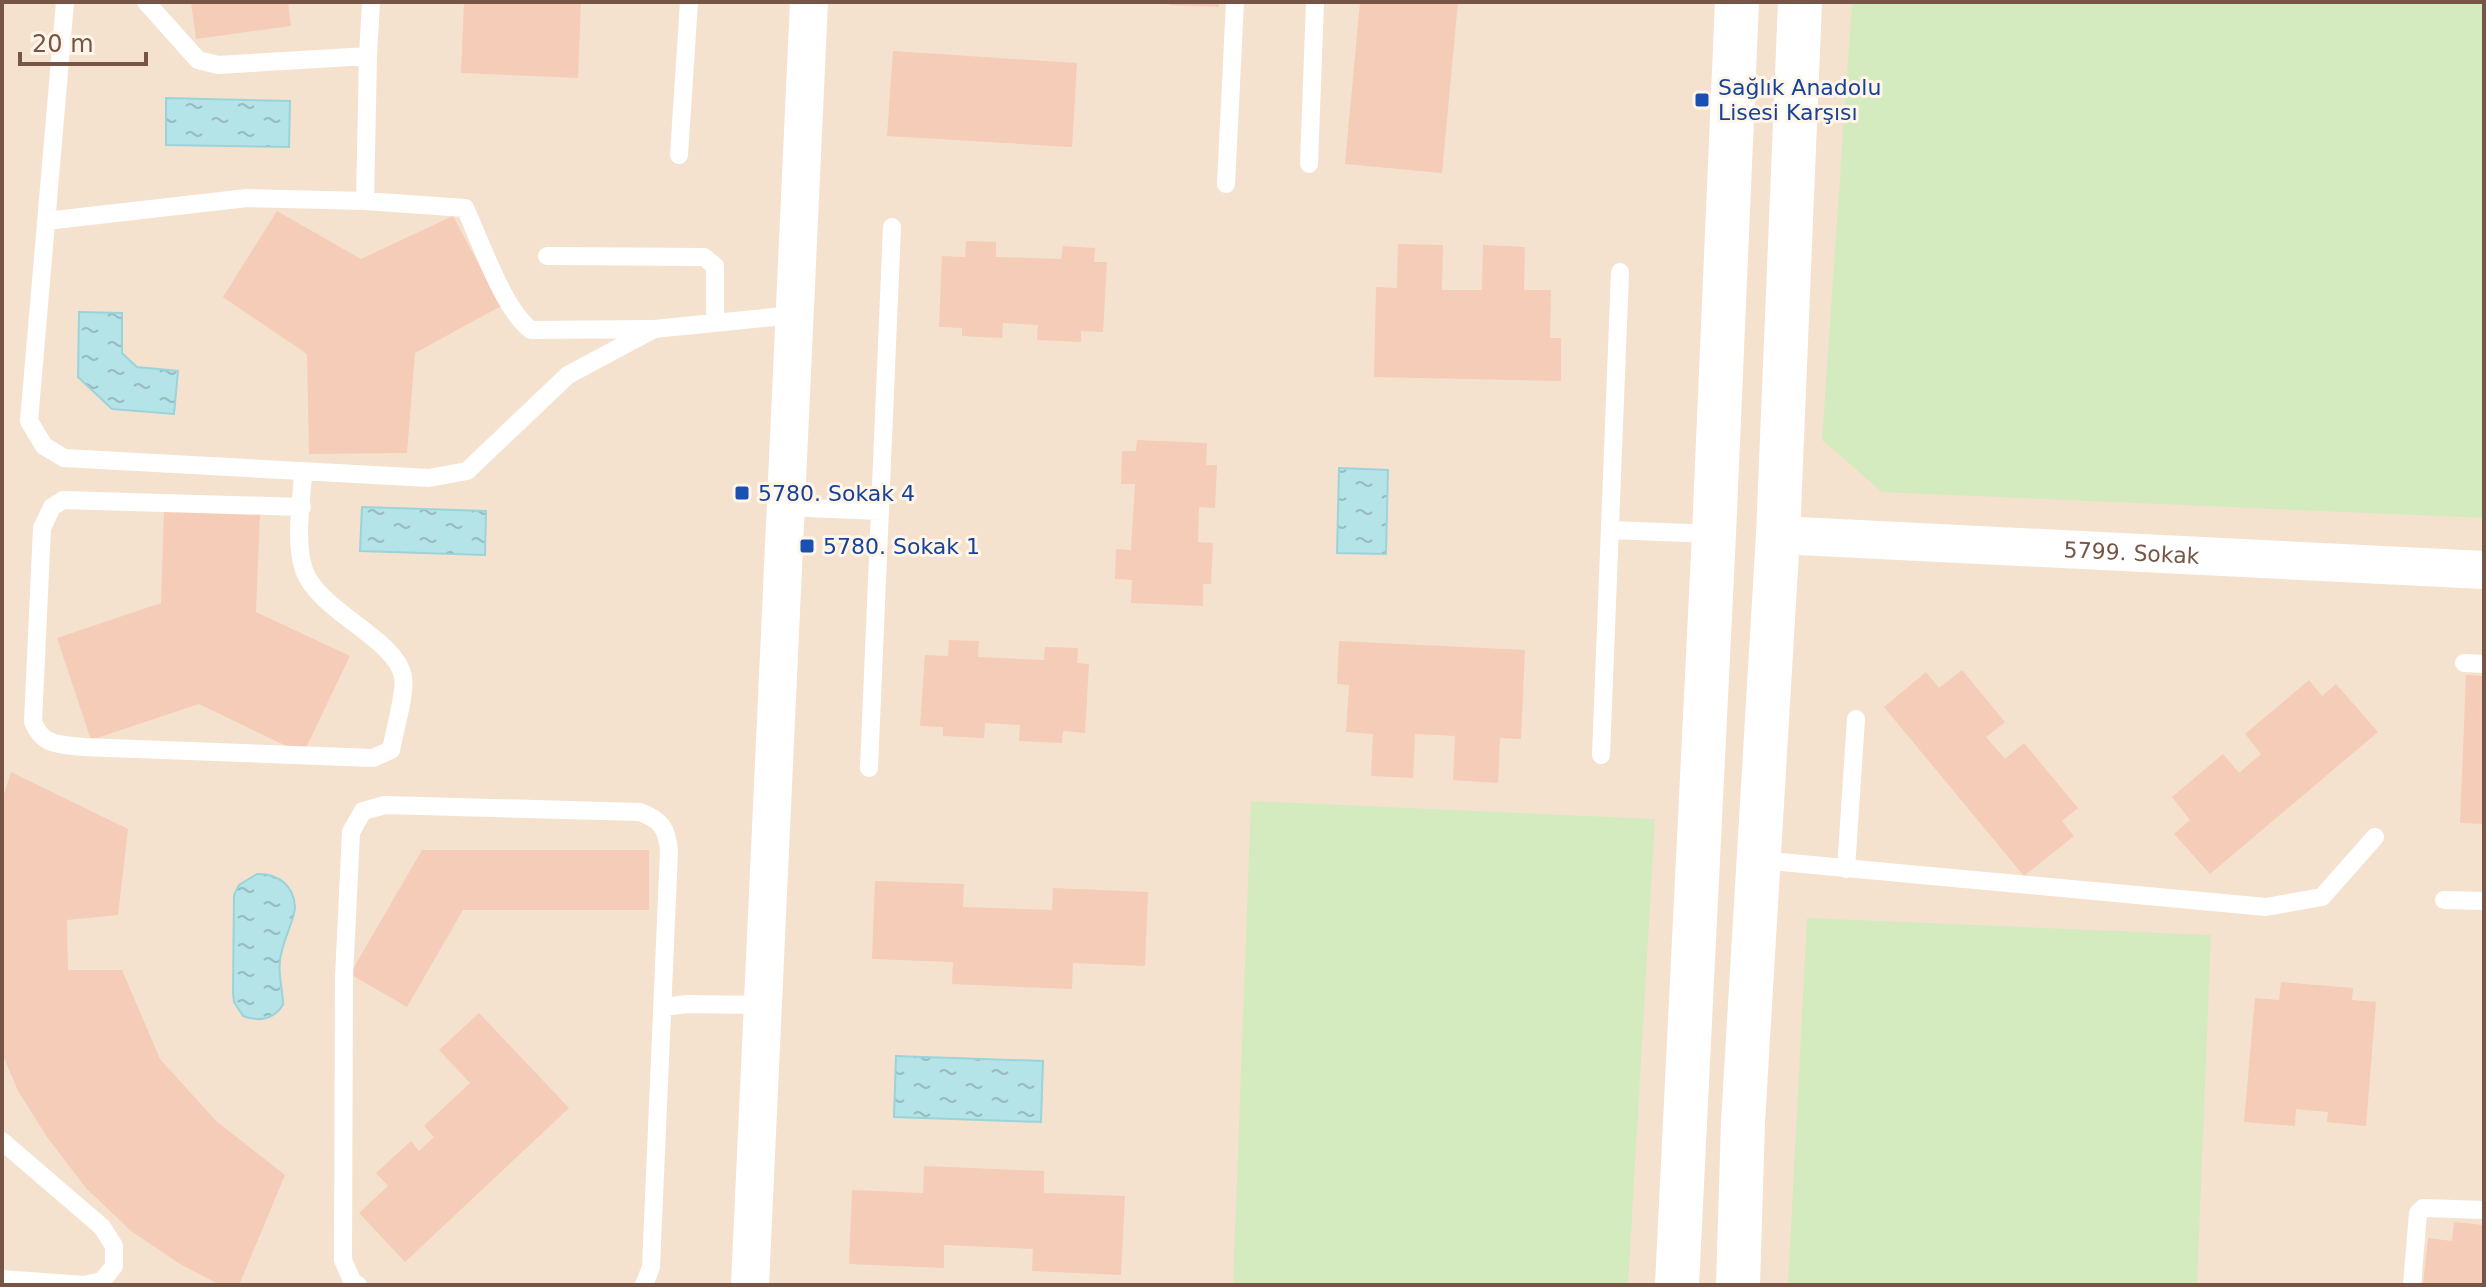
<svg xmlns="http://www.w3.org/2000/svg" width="2486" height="1287" font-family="'DejaVu Sans',sans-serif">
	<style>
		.residential { fill: #f5e2ce }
		.green { fill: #d3ebbe }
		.water { fill: url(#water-ripples); stroke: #9ad4da; stroke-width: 2 }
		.building { fill: #f4ccb7 }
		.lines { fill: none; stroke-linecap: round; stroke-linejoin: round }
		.service { stroke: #fff; stroke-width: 18 }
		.minor { stroke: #fff; stroke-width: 38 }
		.tertiary { stroke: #fff; stroke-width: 44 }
		.transit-dot { fill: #1a4fb4; stroke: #fff5e8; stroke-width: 3 }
		.labels { text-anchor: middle; stroke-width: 6; stroke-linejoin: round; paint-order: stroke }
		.transit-label { font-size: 22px; fill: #164399; stroke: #fff5e8; text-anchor: start }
		.street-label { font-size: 22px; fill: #765546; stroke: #fff5e8 }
	</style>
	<defs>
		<pattern id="water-ripples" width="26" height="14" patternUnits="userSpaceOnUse" patternTransform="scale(2)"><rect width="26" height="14" fill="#b4e3e8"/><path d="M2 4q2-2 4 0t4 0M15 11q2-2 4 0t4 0" fill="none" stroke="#97bbbe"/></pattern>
	</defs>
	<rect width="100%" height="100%" fill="#fdf1e0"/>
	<path class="residential" d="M2 2H2484V1285H2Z"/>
	<path class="green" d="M1852 2H2484V518L1882 492 1822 440Z
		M1251 801 1655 819 1628 1285H1233Z
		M1807 918 2211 935 2197 1285H1788Z"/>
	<path class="water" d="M166 98 290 101 289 147 166 145Z
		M79 312 122 313V353L137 367 178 371 174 414 112 409 78 377Z
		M1339 468 1388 470 1386 554 1337 553Z
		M362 507 486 511 485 555 360 551Z
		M257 874C277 873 294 885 295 907 295 919 281 944 280 961 278 977 283 989 283 1005 273 1020 259 1022 243 1016L234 1002 233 993 234 895 239 885Z
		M896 1056 1043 1061 1041 1122 894 1117Z"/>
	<path class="building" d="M191 2H288L291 26 196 39Z
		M464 2H581L578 78 461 73Z
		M1169 2H1219V7L1169 5Z
		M1360 2H1458L1442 173 1345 164Z
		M893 51 1077 63 1072 147 887 136Z
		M277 211 361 259 453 216 501 306 415 353 407 453 309 454 307 354 223 297Z
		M966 241 996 242V257L1061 259 1063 246 1095 248 1094 262H1107L1103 332 1081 331V342L1037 340 1038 325 1003 323 1002 338 962 336V328L939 327 942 256 965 257Z
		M1398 244 1443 245 1442 290H1482L1483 245 1525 247 1524 290H1551L1550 338H1561V381L1374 377 1376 287 1397 288Z
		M1137 440 1207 443 1206 465H1217L1215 508 1199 507 1198 542 1213 543 1211 584H1203V606L1131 603 1132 580 1115 579 1116 549 1131 550 1135 484H1121L1122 451H1136Z
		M164 510 260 514 256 612 350 656 303 754 199 704 91 740 57 638 161 603Z
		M949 640 979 641 978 657 1044 660 1045 647 1078 648 1077 663 1089 664 1085 733 1063 731 1062 743 1019 741 1020 725 985 723 984 738 943 736V727L920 726 925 655 948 656Z
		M1339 641 1525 650 1521 739 1500 738 1498 783 1453 780 1455 736 1415 734 1413 778 1371 776 1373 734 1346 732 1349 685 1337 684Z
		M1962 670 2005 722 1986 737 2005 759 2024 743 2078 808 2062 821 2074 836 2024 876 1884 707 1926 672 1939 688Z
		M2466 675 2484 676V824L2460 823Z
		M2309 680 2322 696 2336 684 2378 732 2210 874 2174 834 2190 820 2172 797 2223 754 2239 773 2261 754 2245 734Z
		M11 772 128 829 118 915 67 920 68 970H122L160 1059 216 1121 285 1175 239 1285H220L180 1264 131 1231 86 1188 47 1137 18 1091 2 1053V801Z
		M422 850H649V910H463L407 1007 350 974Z
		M875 881 964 884 963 907 1052 910 1053 888 1148 892 1145 966 1073 963 1072 989 952 984 953 962 872 959Z
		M2281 982 2353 988 2352 1000 2376 1002 2366 1126 2327 1122 2328 1112 2296 1109 2295 1126 2244 1122 2255 998 2279 1000Z
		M479 1013 569 1108 405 1262 359 1213 388 1186 376 1173 411 1141 419 1151 434 1137 424 1126 470 1083 439 1050Z
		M924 1166 1044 1171V1193L1125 1196 1121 1275 1032 1271 1033 1249 944 1245V1268L849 1264 852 1190 923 1193Z
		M2454 1222 2484 1225V1285H2423L2428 1238 2452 1241Z"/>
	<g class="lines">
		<path class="service" d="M65 2 29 421 44 446 64 458 429 478 467 471 568 375 654 329 793 315
			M146 2 198 60 218 65 368 56 371 2
			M679 155 689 2
			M1309 164 1315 2
			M1226 184 1235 2
			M365 201 368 56
			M46 221 247 198 365 201 465 208C481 242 503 309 531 330L652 329
			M547 256 704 257 715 266V323
			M302 507 63 500 52 507 42 528 33 722C43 746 58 744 83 747L373 758 391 750C394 733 406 692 403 677 397 639 319 612 304 570 294 539 302 502 303 471
			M785 507 879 511
			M1610 530 1714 534
			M2464 663 2484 664
			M1601 755 1620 272
			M869 768 892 227
			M1759 860 2266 907 2322 897 2375 837
			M1846 869 1856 719
			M2444 900 2484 901
			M663 1007 687 1004 763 1005
			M2 1141 102 1227 114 1246V1266L102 1281 84 1285 2 1279
			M358 1285 353 1283 343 1260 344 977 351 832 363 811 385 805 640 812C661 820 667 828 669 851L651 1267 644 1285
			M2412 1285 2418 1213 2423 1208 2484 1210"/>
		<g class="minor">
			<path id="s1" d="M1778 535 2484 570"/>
			<path d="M750 1285 809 2"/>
		</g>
		<path class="tertiary" d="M1677 1285 1714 534 1737 2
			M1738 1285 1743 1122 1778 535 1800 2"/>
	</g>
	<g class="transit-dot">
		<rect x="1694" y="92" width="16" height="16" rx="4"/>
		<rect x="734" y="485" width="16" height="16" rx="4"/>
		<rect x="799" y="538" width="16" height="16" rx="4"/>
	</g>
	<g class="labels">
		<g class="transit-label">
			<text x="1718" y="95">Sağlık Anadolu<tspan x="1718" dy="25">Lisesi Karşısı</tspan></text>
			<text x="758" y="501">5780. Sokak 4</text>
			<text x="823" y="554">5780. Sokak 1</text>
		</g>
		<g class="street-label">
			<text dy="8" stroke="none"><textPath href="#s1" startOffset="354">5799. Sokak</textPath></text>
		</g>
	</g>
	<rect width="2486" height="1287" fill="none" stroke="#765546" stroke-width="8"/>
	<path d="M20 52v12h126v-12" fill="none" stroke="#765546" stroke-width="4"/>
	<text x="32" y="52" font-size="24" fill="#765546" stroke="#fff5e8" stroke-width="6" paint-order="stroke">20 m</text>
</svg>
